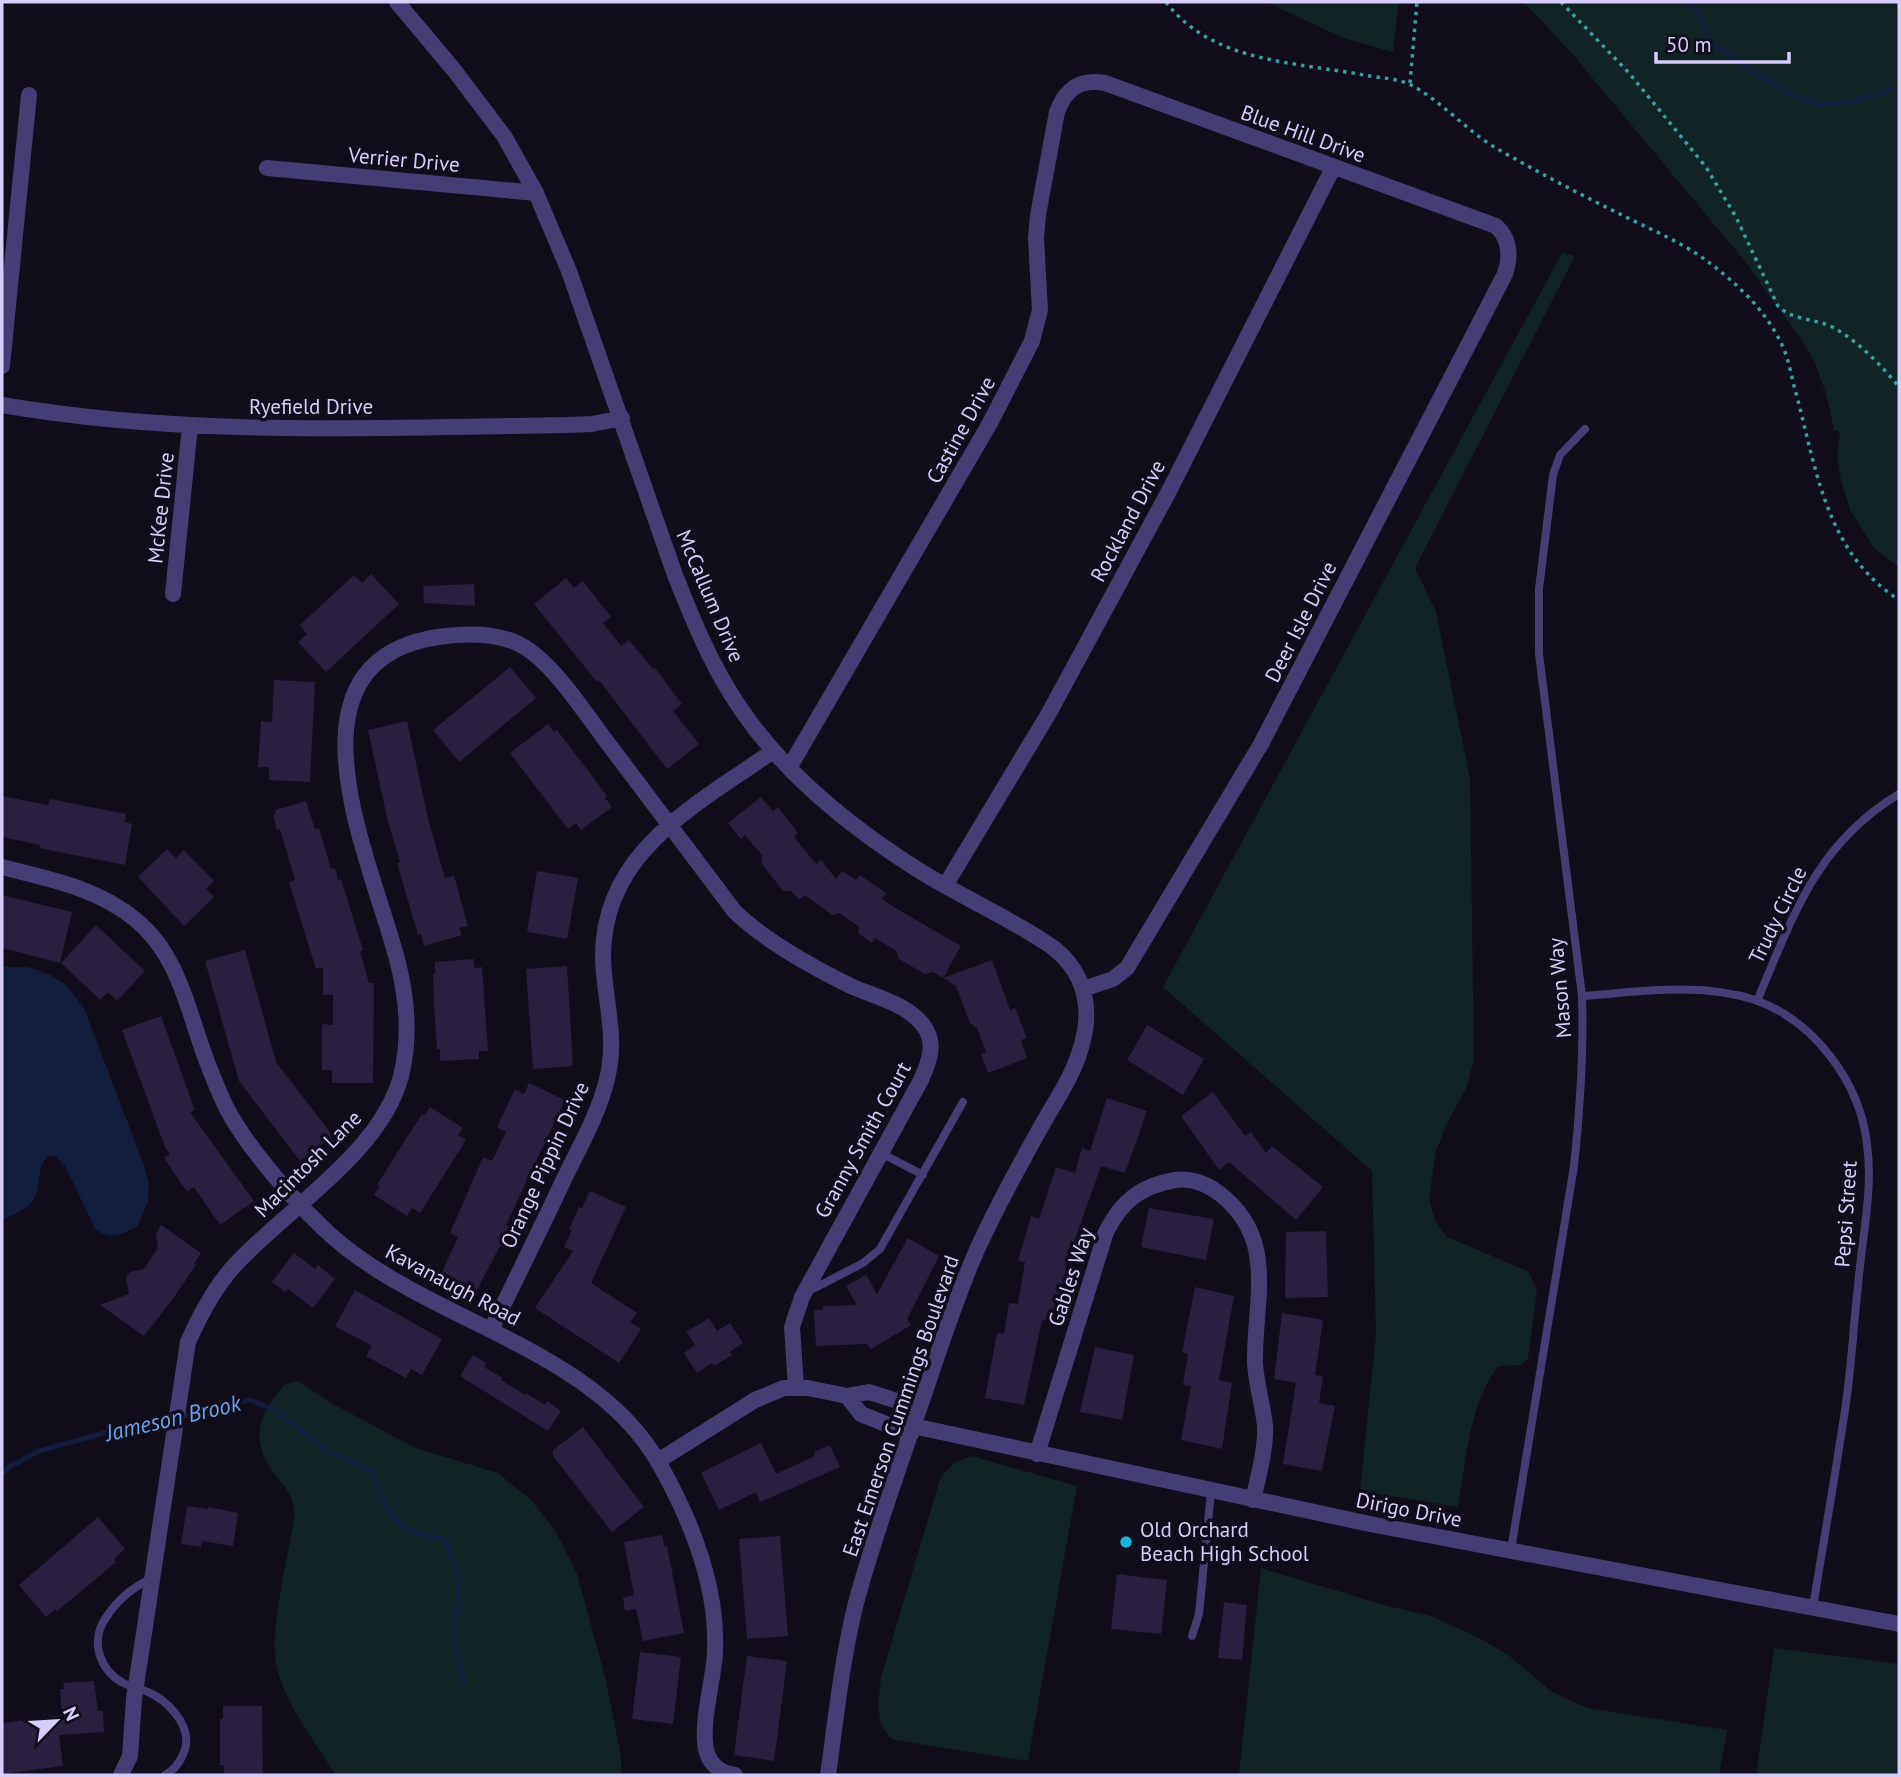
<svg xmlns="http://www.w3.org/2000/svg" width="1901" height="1777" font-family="'PT Sans',sans-serif">
	<style>
		.green { fill: #112324 }
		.water { fill: #121e3b }
		.lines { fill: none; stroke-linecap: round; stroke-linejoin: round }
		.stream { stroke: #121e3b; stroke-width: 5 }
		.building { fill: #28203e }
		.path { stroke: #3b9da0; stroke-width: 3.5; stroke-dasharray: 3.5 5; stroke-linecap: butt }
		.service { stroke: #453e74; stroke-width: 8 }
		.minor { stroke: #453e74; stroke-width: 16 }
		.poi-dot { fill: #1bb4d8; stroke: #110d1b; stroke-width: 2.5 }
		.labels { text-anchor: middle; stroke-width: 7; stroke-linejoin: round; paint-order: stroke }
		.street-label { font-size: 21px; fill: #d6cef9; stroke: #110d1b }
		.poi-label { font-size: 21px; fill: #d6cef9; stroke: #110d1b; text-anchor: start }
		.water-label { font-size: 23px; font-style: italic; fill: #68a3ec; stroke: #110d1b }
	</style>
	<rect width="100%" height="100%" fill="#110d1b"/>
	<path class="green" d="M1266 2H1399L1393 52 1343 38Z
		M1524 2H1899V567L1875 549 1851 512 1841 481 1837 456 1840 432 1834 430 1827 397 1816 365 1805 345 1743 259 1574 56Z
		M1562 253 1575 256 1415 568 1436 612 1470 778 1474 1060 1466 1089 1447 1123 1436 1151 1429 1199 1435 1220 1447 1237 1528 1271 1537 1290 1528 1359 1521 1365 1498 1366C1469 1405 1466 1460 1458 1507L1360 1491 1376 1335 1372 1171 1163 987Z
		M298 1381 331 1403 416 1448 498 1473 531 1500 556 1532 577 1574 605 1676 621 1756V1775H336C317 1746 284 1701 277 1668 268 1633 289 1553 295 1514 291 1487 284 1489 270 1467 249 1436 262 1409 285 1384Z
		M972 1456 1077 1486 1028 1761 894 1740C873 1727 879 1698 881 1677L941 1476 956 1462Z
		M1261 1568 1388 1606 1431 1616 1477 1637 1507 1654 1552 1692 1587 1708 1727 1730 1719 1775H1239Z
		M1774 1648 1899 1664V1775H1756Z"/>
	<path class="water" d="M2 967H28L51 975 66 985 84 1008 145 1168 149 1185 148 1201 138 1226C122 1234 113 1240 96 1230L65 1166 56 1156H48C35 1167 43 1190 31 1203 24 1211 11 1215 2 1220Z"/>
	<g class="lines">
		<path class="stream" d="M1691 2C1694 8 1700 15 1703 22 1709 39 1706 43 1725 51 1750 67 1790 101 1820 104 1843 106 1876 94 1899 88
			M2 1474 9 1467 39 1451 148 1421 219 1411 238 1402 251 1400 277 1411 330 1453 371 1470C379 1489 386 1515 404 1527 416 1535 433 1535 446 1540L460 1578 455 1629 456 1653 464 1681"/>
	</g>
	<path class="building" d="M371 574 399 604 326 672 298 642 307 634 300 625 354 575 362 583Z
		M566 578 574 588 583 581 611 617 603 623 621 646 629 640 653 669 655 668 682 704 673 711 699 744 667 769 599 680 597 682 534 604Z
		M474 584 475 606 424 603 423 586Z
		M510 667 536 698 459 762 433 730Z
		M274 680 315 682 310 782 269 780V767H258L261 721 272 722Z
		M407 721 428 819 445 878 454 876 468 926 459 928 462 935 424 946 421 934 418 935 397 863 400 862 388 822 368 730Z
		M548 724 554 732 557 730 593 777 607 796 605 798 612 807 581 830 576 823 568 829 510 753Z
		M2 796 48 805 50 799 126 814 125 822 132 824 125 865 39 848 40 845 2 837Z
		M761 797 773 811 778 807 798 833 794 837 816 864 821 860 836 879 842 871 856 880 860 875 886 893 882 899 894 907 961 946 943 978 933 972 925 974 899 959 896 951 875 938 872 943 859 934 858 926 839 913 832 915 805 895 799 900 791 891H783L762 864V855L755 847 745 835 741 839 728 823Z
		M306 801 315 829 319 828 331 869 335 868 338 880 341 879 363 950 360 951 369 983H374L373 1083H332V1070H322V1024L333 1025V995H323V967L316 969 289 882 295 880 280 829 277 830 273 815 276 814 275 810Z
		M167 849 176 858 184 850 214 881 206 889 214 897 184 926 138 877Z
		M537 871 578 878 567 939 527 932Z
		M2 895 72 912 60 963 2 948Z
		M96 925 145 971 117 1001 108 992 100 1000 61 963Z
		M245 950 276 1062 333 1136 300 1161 239 1081 205 961Z
		M474 959V968L482 967 488 1051H479V1059L440 1061V1049H437L434 1007 433 974H435V962Z
		M992 960 1010 1010 1015 1008 1027 1038 1021 1040 1027 1058 988 1073 981 1054 986 1052 977 1028 970 1023 956 986 943 978Z
		M567 966 573 1066 533 1069 526 969Z
		M161 1016 195 1110 190 1112 254 1201 220 1225 194 1187 187 1192 164 1158 170 1154 165 1147 122 1030Z
		M1147 1025 1204 1059 1183 1095 1127 1060Z
		M529 1083 565 1100 506 1225 509 1227 503 1240 477 1290 441 1274 458 1237 450 1233 483 1157 492 1161 506 1132 497 1127 515 1089 524 1094Z
		M1213 1092 1245 1136 1251 1132 1266 1153 1272 1146 1323 1187 1296 1220 1229 1162 1219 1170 1181 1116Z
		M1107 1098 1147 1111 1125 1173 1101 1166 1074 1242 1071 1241 1055 1322 1042 1320 1024 1405 985 1398 997 1333 1004 1334 1009 1303 1018 1304 1025 1262 1018 1261 1031 1216 1039 1219 1056 1167 1075 1173 1082 1148 1090 1151Z
		M430 1107 463 1128 458 1135 466 1140 420 1213 412 1208 407 1216 374 1195 380 1186 377 1185 409 1134 422 1114 424 1116Z
		M590 1191 626 1207 591 1283 637 1313 630 1322 641 1329 619 1363 535 1308 573 1251 564 1247 572 1230 569 1229 579 1207 582 1208Z
		M1149 1208 1214 1219 1206 1260 1141 1247Z
		M161 1225 201 1253 194 1264 196 1265 172 1300 144 1336 100 1305 129 1294 126 1278 130 1272 144 1269 158 1248 156 1234Z
		M1326 1231 1328 1297 1285 1298 1286 1232Z
		M908 1238 939 1256 907 1319 911 1325 871 1349 867 1344 816 1346 814 1310H823V1306L857 1305 846 1286 866 1275 877 1294Z
		M294 1253 315 1269 318 1265 335 1279 313 1308 288 1289 285 1292 272 1282Z
		M1195 1287 1234 1296 1219 1380 1232 1383 1222 1449 1181 1440 1191 1386 1183 1385 1188 1354 1182 1352Z
		M355 1290 442 1339 422 1375 411 1369 406 1378 366 1356 372 1346 335 1326Z
		M1282 1313 1323 1320 1315 1375 1323 1376 1319 1403 1335 1406 1322 1471 1283 1464 1296 1383 1274 1379Z
		M709 1318 717 1331 730 1323 743 1343 730 1352 732 1355 714 1366 712 1363 697 1373 684 1353 695 1345 686 1332Z
		M1095 1347 1134 1355 1122 1420 1080 1412Z
		M473 1355 486 1363 484 1367 503 1378 501 1380 525 1395 526 1393 545 1405 547 1401 561 1411 548 1431 460 1376Z
		M583 1427 644 1507 612 1532 553 1456V1450Z
		M761 1443 776 1474 815 1456 814 1452 830 1445 840 1467 760 1502 756 1492 719 1510 701 1473Z
		M187 1506 208 1509 209 1507 238 1513 233 1546 202 1541 201 1547 181 1544Z
		M98 1517 125 1549 114 1559 116 1562 90 1584 57 1611 55 1609 46 1617 19 1585Z
		M662 1535 664 1546H667L684 1633 643 1641 636 1609 625 1611 623 1598 634 1595 624 1542Z
		M780 1536 788 1636 747 1639 739 1539Z
		M1117 1574 1167 1580 1161 1634 1111 1629Z
		M1224 1602 1247 1605 1242 1660 1218 1658Z
		M640 1652 681 1657 673 1724 632 1719Z
		M747 1656 787 1661 774 1761 734 1755Z
		M94 1681 98 1711H103L104 1732 59 1735 63 1766 2 1774 3 1723 62 1715 60 1689H64L63 1683Z
		M223 1706H262L263 1775H224V1765H220V1719H223Z"/>
	<g class="lines">
		<path class="path" d="M1166 2C1212 63 1296 62 1364 75 1378 78 1398 78 1411 85 1440 100 1467 131 1496 148 1536 171 1577 193 1618 213 1647 228 1680 241 1707 261 1738 284 1770 314 1785 352 1790 365 1792 380 1796 393 1817 472 1826 552 1899 600
			M1561 2 1629 73 1706 167 1736 217 1778 306C1793 321 1816 318 1834 328 1858 341 1882 366 1899 387
			M1410 83 1417 2"/>
		<path class="service" d="M1582 996C1638 992 1700 982 1755 1000 1815 1021 1860 1083 1867 1144 1873 1188 1863 1233 1859 1276 1854 1318 1852 1361 1846 1403 1836 1471 1824 1539 1813 1607
			M1757 1001C1793 916 1816 844 1899 794
			M881 1153 923 1175
			M809 1291 863 1263 880 1249 963 1102
			M1511 1550 1574 1166C1580 1109 1584 1053 1582 996L1539 654V589L1553 475 1560 455 1585 429
			M153 1578C132 1587 117 1600 105 1619 90 1642 100 1670 123 1683 131 1687 140 1688 148 1692 167 1700 189 1723 186 1745 183 1758 176 1769 165 1775
			M1192 1636 1199 1614 1211 1492"/>
		<path class="minor" d="M397 2 454 70 504 136 536 193 569 271 675 575C689 610 703 645 721 677 765 757 836 817 912 866 958 896 1010 917 1055 949 1085 974 1092 1008 1082 1044 1075 1073 1056 1100 1042 1125 1019 1166 996 1208 976 1252 951 1309 934 1368 913 1426 893 1485 872 1543 856 1603 842 1659 836 1718 828 1775
			M267 168 536 193
			M2 366 29 95
			M2 405C188 437 378 428 566 425L592 424 622 418
			M173 594 190 426
			M789 768 990 423 1032 341 1040 310 1036 238 1038 215 1057 112C1066 88 1080 79 1105 83L1496 226C1510 239 1511 256 1505 274L1261 744 1127 968 1113 979 1083 989
			M2 867C49 879 98 888 136 920 176 953 186 1002 202 1048 209 1068 217 1088 226 1107 246 1146 290 1196 321 1226 417 1321 592 1343 660 1465 691 1520 718 1587 715 1652 714 1680 699 1727 707 1753 711 1766 722 1773 735 1775
			M945 886 1049 713 1168 493 1333 168
			M491 1330C516 1279 541 1228 565 1177 580 1146 599 1113 607 1079 618 1035 604 1001 603 958 602 851 697 805 773 751
			M847 1396 861 1414 911 1434
			M913 1426 1370 1524 1899 1624
			M1037 1454 1106 1232C1121 1202 1140 1186 1175 1180 1191 1178 1207 1184 1220 1194 1278 1239 1254 1300 1255 1363 1256 1384 1263 1405 1265 1426 1266 1450 1258 1477 1253 1500
			M658 1461 755 1400 784 1388H808L847 1396 869 1392 919 1408
			M121 1775 130 1756 134 1699 188 1342C200 1315 214 1288 234 1266 286 1209 381 1153 401 1076 410 1040 407 999 398 963 374 866 273 662 438 637 465 633 494 632 519 644 552 661 582 709 604 738 648 796 691 854 735 912 768 943 812 967 853 987 876 997 907 1004 923 1025 937 1043 929 1062 921 1080L802 1297 792 1327 796 1387"/>
	</g>
	<circle class="poi-dot" cx="1126" cy="1542" r="7"/>
	<g class="labels">
		<g class="street-label">
			<text transform="translate(1303 134) rotate(20)" y="7">Blue Hill Drive</text>
			<text transform="translate(404 160) rotate(5)" y="7">Verrier Drive</text>
			<text x="311" y="414">Ryefield Drive</text>
			<text transform="translate(961 430) rotate(-61)" y="7">Castine Drive</text>
			<text transform="translate(161 508) rotate(-84)" y="7">McKee Drive</text>
			<text transform="translate(1128 521) rotate(-62)" y="7">Rockland Drive</text>
			<text transform="translate(710 596) rotate(67)" y="7">McCallum Drive</text>
			<text transform="translate(1301 622) rotate(-63)" y="7">Deer Isle Drive</text>
			<text transform="translate(1778 915) rotate(-64)" y="7">Trudy Circle</text>
			<text transform="translate(1560 988) rotate(-95)" y="7">Mason Way</text>
			<text transform="translate(863 1140) rotate(-61)" y="7">Granny Smith Court</text>
			<text transform="translate(308 1164) rotate(-45)" y="7">Macintosh Lane</text>
			<text transform="translate(545 1165) rotate(-65)" y="7">Orange Pippin Drive</text>
			<text transform="translate(1846 1214) rotate(-86)" y="7">Pepsi Street</text>
			<text transform="translate(1071 1277) rotate(-72)" y="7">Gables Way</text>
			<text transform="translate(453 1285) rotate(28)" y="7">Kavanaugh Road</text>
			<text transform="translate(901 1406) rotate(-71)" y="7">East Emerson Cummings Boulevard</text>
			<text transform="translate(1409 1510) rotate(11)" y="7">Dirigo Drive</text>
		</g>
		<g class="poi-label">
			<text x="1140" y="1537">Old Orchard<tspan x="1140" dy="24">Beach High School</tspan></text>
		</g>
		<g class="water-label">
			<text transform="translate(173 1418) rotate(-13)" y="8">Jameson Brook</text>
		</g>
	</g>
	<rect width="1901" height="1777" fill="none" stroke="#d6cef9" stroke-width="7"/>
	<g transform="translate(56 1721) rotate(65)" stroke="#110d1b" stroke-width="5" paint-order="stroke">
	<path d="M0-5L12 26L0 18L-12 26Z" fill="#d6cef9"/>
	<text y="-10" font-size="19" font-weight="bold" text-anchor="middle" fill="#d6cef9">N</text>
	</g>
	<path d="M1656 52v10h133v-10" fill="none" stroke="#d6cef9" stroke-width="3.5"/>
	<text x="1666" y="52" font-size="21" fill="#d6cef9" stroke="#110d1b" stroke-width="5" paint-order="stroke">50 m</text>
</svg>
